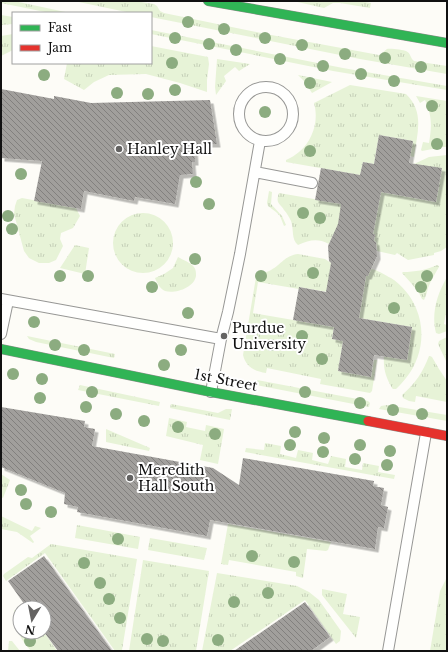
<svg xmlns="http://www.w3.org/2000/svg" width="448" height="652" font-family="'Libre Baskerville',serif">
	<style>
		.grass { fill: url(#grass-tufts) }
		.building { fill: url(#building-back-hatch); filter: url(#shadow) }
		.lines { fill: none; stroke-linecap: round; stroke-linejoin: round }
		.lane-casing { stroke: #979795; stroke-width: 12 }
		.fast-casing { stroke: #8e8d8b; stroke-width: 10 }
		.jam-casing { stroke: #8e8d8b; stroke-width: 10 }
		.lane { stroke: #fffffe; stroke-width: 10 }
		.fast { stroke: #30b455; stroke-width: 9 }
		.jam { stroke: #e5322d; stroke-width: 9 }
		.tree { fill: #8cac80 }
		.poi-dot { fill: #646362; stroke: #fff; stroke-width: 1.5 }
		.labels { text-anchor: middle; stroke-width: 4; stroke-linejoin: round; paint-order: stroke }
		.poi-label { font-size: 14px; fill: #111; stroke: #fff; text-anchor: start }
		.street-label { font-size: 14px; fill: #111; stroke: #fff }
	</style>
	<defs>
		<pattern id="grass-tufts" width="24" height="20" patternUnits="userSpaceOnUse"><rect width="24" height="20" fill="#e7f3d7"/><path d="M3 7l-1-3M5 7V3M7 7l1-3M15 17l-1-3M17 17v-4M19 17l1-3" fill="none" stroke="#c5cfb8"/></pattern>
		<pattern id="building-back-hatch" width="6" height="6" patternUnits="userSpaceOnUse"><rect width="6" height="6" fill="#a19f9c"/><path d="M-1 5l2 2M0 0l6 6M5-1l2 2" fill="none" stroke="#82807e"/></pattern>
		<filter id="shadow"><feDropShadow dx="3.5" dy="3.5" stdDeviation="0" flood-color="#0004"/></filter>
	</defs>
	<rect width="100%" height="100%" fill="#fdfcf7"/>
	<path class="grass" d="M1 1H14L70 13H50L1 3Z
		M74 1H135L154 4 157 6 160 11 164 13 266 34 379 55C383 53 384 51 387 49 390 48 404 50 406 51 411 53 410 58 414 61L447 66V74L360 59 151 17V13H131Z
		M293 1H360L371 3 370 8 340 3H333L324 8Z
		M1 15 13 17V24L1 25Z
		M151 30 343 68 447 86V90L333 71 151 34Z
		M13 34V50L1 56V36Z
		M151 46 208 57 209 64 207 80V92L180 83 146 74 109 75 94 82 84 90 64 79 67 63H151Z
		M217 59 250 64 239 71 235 67 224 76 226 81 216 95 215 87Z
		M298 75 332 82 312 93 304 81Z
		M350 85 406 94C425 112 417 134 414 157L410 156 413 141 379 135 374 164 363 162 360 175 286 162V160C291 158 295 155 299 152 313 140 319 121 314 103Z
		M416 96 447 101V147H443L422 151 421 150 423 142 429 143C432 126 432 116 425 100L420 103Z
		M447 155V247L441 251 434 253V255L408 260 397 253 395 255 377 251 376 242 374 241 375 234H373L381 192 436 202 442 169 414 164 429 157Z
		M269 191 272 192 271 204 282 216 286 225 284 226 280 216 276 212 268 206 267 203Z
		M279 193 343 204 336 235H333L329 244C317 238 310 240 298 245 291 240 294 229 291 221 289 217 287 213 284 210 283 207 279 205 278 202 277 199 278 196 279 193Z
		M22 198 76 208 80 216 73 228 61 233 60 239 63 246 56 260 49 263H39L29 258 24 251 14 214 15 206 17 200Z
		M113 243a30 30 0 1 1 60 0a30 30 0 1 1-60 0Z
		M75 245 89 248 85 274 60 268Z
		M298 254 325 259 331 263 330 270H332L328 292 299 287V289L258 282 253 313 334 327 332 339 343 341 338 371 371 377 374 360H377L372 391 370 393 320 384 321 379 267 368 266 373C254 371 246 367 243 355L256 277C260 272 266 273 271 270 282 264 284 256 298 254Z
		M178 257C183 260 190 262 194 267 196 270 196 272 196 276 194 288 175 294 165 291 160 289 157 283 155 278L164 274 173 268Z
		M437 265 439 266V267C435 274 431 280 428 288 427 292 426 296 424 300L422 299 419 293 411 283 402 273 403 272C415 272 426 270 437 265Z
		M369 269C375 268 385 275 391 278 402 285 411 296 416 308 426 331 422 358 406 378 403 382 400 385 396 389H393L392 388C386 377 383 369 384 356L407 360 412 327 359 318 366 276Z
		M447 277V308L444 324 447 325V331L439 334 436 333C431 314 437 294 447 277Z
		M27 336 115 354 114 358 36 342 29 339Z
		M447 337V363L438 344 439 341Z
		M429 356H430L432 357 439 369 447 381V402L416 396 415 402 409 401 403 398 402 395C415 384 423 372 429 356Z
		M257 380 368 401 370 403 369 407 256 385Z
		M80 385 160 402 159 406 78 390Z
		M171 404 218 413 226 409H232L230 420 170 408Z
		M387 405 447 415V421L379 409 381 406Z
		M169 418 187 422 186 427 205 431 206 425 224 429 218 464 200 460 203 445 166 436Z
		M106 429 150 448 149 451 106 442Z
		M265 443 281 446 280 454 296 458 298 450 313 453 312 460 328 464 331 456 346 459 345 467 362 470 363 463 379 466 378 472 395 475 394 479 245 452 246 448 264 450Z
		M1 474 10 480 3 498 1 497Z
		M1 516 32 531 35 526 41 528 30 536 34 542 33 543 17 532 1 529Z
		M228 524 331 542 328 550 326 551 307 549 303 578 296 576V572L229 560 228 565 221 564Z
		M77 525 140 537 138 549 75 538Z
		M150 538 207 548 204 560 148 550Z
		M51 544 137 559 122 650 121 651H115L45 553 6 581 3 576 4 574 28 557 32 558Z
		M143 560 209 571 196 651H129Z
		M217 573 297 586 309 592 319 600 341 631 340 641 336 644 305 600 230 651H202Z
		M447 577V651H430L440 591Z
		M322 589 347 594 343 614 360 617 356 638 322 595Z
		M14 610 20 611V632H44L57 651H31C18 636 16 629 14 610Z
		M9 641H12L20 651H8Z"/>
	<path class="building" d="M1 89 54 99V96L91 103 210 100 217 144H194L195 162H192L193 174 180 175 175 204 135 197 134 201 84 191 81 209 34 201 42 161 1 158Z
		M379 135 413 141 409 163 442 168 436 202 381 192 373 234H375L374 241 376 242 377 256 368 276H366L359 318 412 327 407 360 374 355 371 377 338 371 343 341 332 339 334 327 293 320 299 287 326 292 331 263 329 261 328 246 338 224 341 204 315 200 321 168 360 175 363 162 374 164Z
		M1 407 85 421 84 427 95 429 92 446 213 468 239 485 243 458 374 481 373 486 384 488 381 505 388 507 384 528 378 527 375 549 210 520 207 536 77 512 78 507 64 504 65 493 1 467Z
		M44 556 112 651H58L44 632V608H27L8 581Z
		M305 602 330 637 311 651H234Z"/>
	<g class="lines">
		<defs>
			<path id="lane" d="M239 114a27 27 0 1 1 54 0a27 27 0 1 1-54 0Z
				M255 172 312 183
				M1 299 221 339
				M1 334 8 301
				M211 392 221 339 228 312 240 254 260 141
				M388 651 426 433"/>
			<path id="fast" d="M208 1 447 43
				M1 349 211 392 368 421"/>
			<path id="jam" d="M368 421 447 436"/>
		</defs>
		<use href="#lane" class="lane-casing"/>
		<use href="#fast" class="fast-casing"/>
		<use href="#jam" class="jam-casing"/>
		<use href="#lane" class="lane"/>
		<use href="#fast" class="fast"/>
		<use href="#jam" class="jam"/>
	</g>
	<g class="tree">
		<circle cx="188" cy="22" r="6"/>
		<circle cx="224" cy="29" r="6"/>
		<circle cx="175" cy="38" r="6"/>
		<circle cx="265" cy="38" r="6"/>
		<circle cx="209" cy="44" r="6"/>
		<circle cx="302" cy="45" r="6"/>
		<circle cx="236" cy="50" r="6"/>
		<circle cx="345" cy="54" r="6"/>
		<circle cx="385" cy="58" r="6"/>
		<circle cx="280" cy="59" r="6"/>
		<circle cx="172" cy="63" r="6"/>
		<circle cx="323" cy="66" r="6"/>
		<circle cx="421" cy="67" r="6"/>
		<circle cx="361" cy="74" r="6"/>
		<circle cx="44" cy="75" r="6"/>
		<circle cx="394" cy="81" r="6"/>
		<circle cx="310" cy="83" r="6"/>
		<circle cx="175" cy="90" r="6"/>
		<circle cx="117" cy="93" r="6"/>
		<circle cx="148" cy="94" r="6"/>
		<circle cx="432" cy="106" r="6"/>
		<circle cx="265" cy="112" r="6"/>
		<circle cx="437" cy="144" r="6"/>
		<circle cx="310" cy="151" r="6"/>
		<circle cx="21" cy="174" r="6"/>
		<circle cx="196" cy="182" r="6"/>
		<circle cx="209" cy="204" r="6"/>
		<circle cx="303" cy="213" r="6"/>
		<circle cx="8" cy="216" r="6"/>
		<circle cx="320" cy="218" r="6"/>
		<circle cx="12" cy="229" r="6"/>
		<circle cx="195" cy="259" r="6"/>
		<circle cx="313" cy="273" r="6"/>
		<circle cx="60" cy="276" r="6"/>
		<circle cx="88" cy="276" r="6"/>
		<circle cx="261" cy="276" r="6"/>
		<circle cx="427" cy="276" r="6"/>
		<circle cx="152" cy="287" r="6"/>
		<circle cx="421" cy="287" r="6"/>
		<circle cx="394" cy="308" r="6"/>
		<circle cx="188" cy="313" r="6"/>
		<circle cx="34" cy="322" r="6"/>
		<circle cx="302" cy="336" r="6"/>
		<circle cx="55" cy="345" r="6"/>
		<circle cx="271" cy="345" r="6"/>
		<circle cx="84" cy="350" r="6"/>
		<circle cx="181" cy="350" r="6"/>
		<circle cx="322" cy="359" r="6"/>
		<circle cx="164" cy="365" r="6"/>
		<circle cx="13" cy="374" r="6"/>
		<circle cx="42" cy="379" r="6"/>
		<circle cx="92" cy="392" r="6"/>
		<circle cx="305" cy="392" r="6"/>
		<circle cx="40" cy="398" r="6"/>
		<circle cx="360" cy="403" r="6"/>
		<circle cx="86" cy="407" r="6"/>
		<circle cx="393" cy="410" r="6"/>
		<circle cx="116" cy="414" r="6"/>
		<circle cx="422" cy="414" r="6"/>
		<circle cx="144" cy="421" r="6"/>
		<circle cx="178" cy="427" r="6"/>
		<circle cx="295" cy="432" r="6"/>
		<circle cx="215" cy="434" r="6"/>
		<circle cx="324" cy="438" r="6"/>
		<circle cx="290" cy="445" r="6"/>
		<circle cx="360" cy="445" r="6"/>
		<circle cx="390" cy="451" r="6"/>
		<circle cx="323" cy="452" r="6"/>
		<circle cx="355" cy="459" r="6"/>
		<circle cx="387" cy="465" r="6"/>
		<circle cx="21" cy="490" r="6"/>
		<circle cx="26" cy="504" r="6"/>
		<circle cx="51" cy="512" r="6"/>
		<circle cx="118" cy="539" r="6"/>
		<circle cx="252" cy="556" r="6"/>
		<circle cx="294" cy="562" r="6"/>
		<circle cx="84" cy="563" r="6"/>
		<circle cx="100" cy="583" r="6"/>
		<circle cx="268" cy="593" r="6"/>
		<circle cx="109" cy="599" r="6"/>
		<circle cx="234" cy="602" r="6"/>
		<circle cx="120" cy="618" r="6"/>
		<circle cx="147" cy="639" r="6"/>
		<circle cx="218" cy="640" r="6"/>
		<circle cx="30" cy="641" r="6"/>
		<circle cx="163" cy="641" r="6"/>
	</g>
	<g class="poi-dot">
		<circle cx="119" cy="149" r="4"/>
		<circle cx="224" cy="336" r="4"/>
		<circle cx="130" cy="478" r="4"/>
	</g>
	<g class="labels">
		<g class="poi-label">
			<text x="127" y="154">Hanley Hall</text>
			<text x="232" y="333">Purdue<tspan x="232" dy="16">University</tspan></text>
			<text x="138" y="475">Meredith<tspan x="138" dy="16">Hall South</tspan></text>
		</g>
		<g class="street-label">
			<text transform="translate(226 380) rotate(11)" y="5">1st Street</text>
		</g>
	</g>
	<rect width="448" height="652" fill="none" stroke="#111111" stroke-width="4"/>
	<rect x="12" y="12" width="140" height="52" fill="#ffffff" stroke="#a0a0a0"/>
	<rect x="20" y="25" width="20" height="6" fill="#30b455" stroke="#a0a0a0"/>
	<text x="48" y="32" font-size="12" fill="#111111">Fast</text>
	<rect x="20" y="45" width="20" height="6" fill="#e5322d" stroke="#a0a0a0"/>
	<text x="48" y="52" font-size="12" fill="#111111">Jam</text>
	<g transform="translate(32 620) rotate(190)"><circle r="19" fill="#ffffff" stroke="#a0a0a0"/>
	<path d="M0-3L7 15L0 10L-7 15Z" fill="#646362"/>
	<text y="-6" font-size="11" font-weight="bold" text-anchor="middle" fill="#111111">N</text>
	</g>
</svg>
